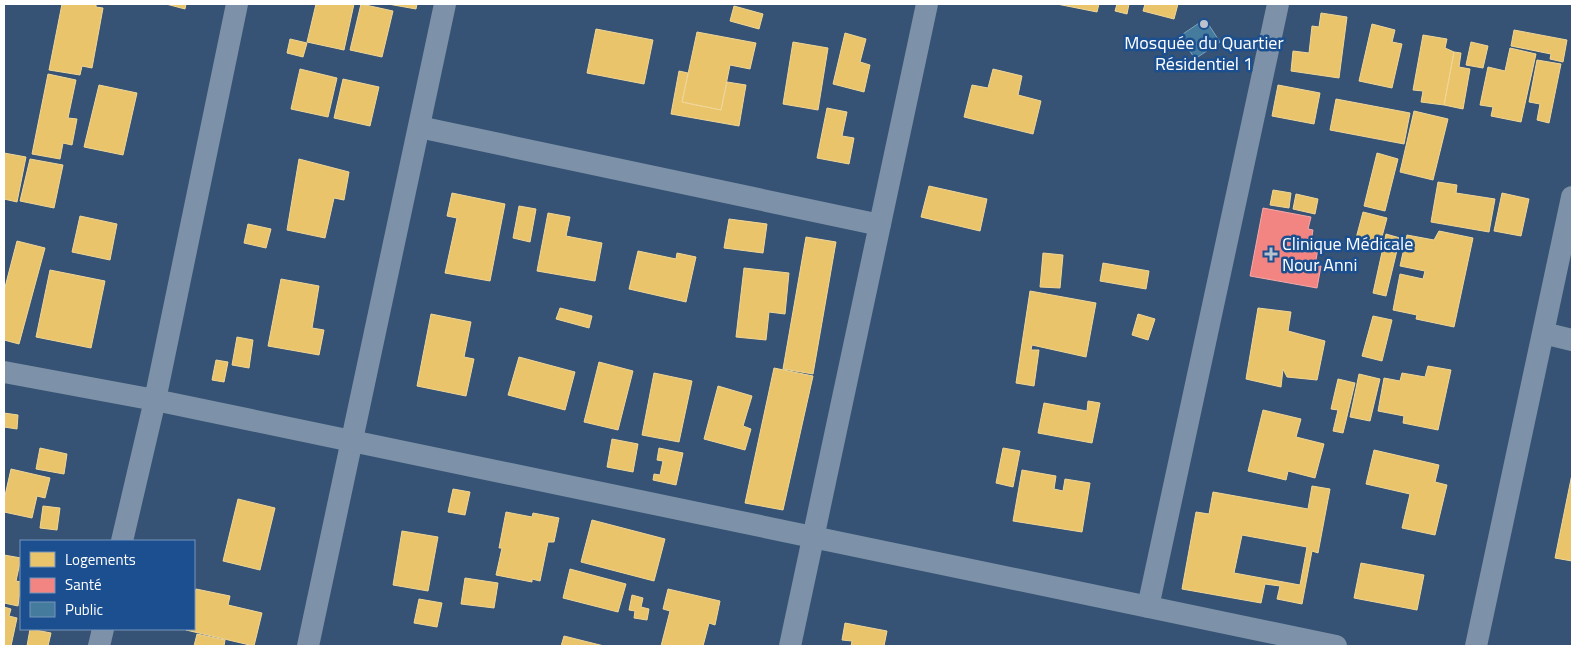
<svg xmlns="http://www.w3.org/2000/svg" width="1576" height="650" font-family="'Titillium Web',sans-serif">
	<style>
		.homes { fill: #e9c46a; stroke: #f0d697; fill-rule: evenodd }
		.health { fill: #f28482; stroke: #f6a9a8 }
		.public { fill: #457b9d; stroke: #7da3ba }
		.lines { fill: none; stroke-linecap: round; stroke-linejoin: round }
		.minor { stroke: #7d92a8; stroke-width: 22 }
		.poi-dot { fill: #b9c2ce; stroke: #1b4f8f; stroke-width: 2 }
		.labels { text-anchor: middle; stroke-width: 5; stroke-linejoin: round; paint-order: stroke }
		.poi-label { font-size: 18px; fill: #fff; stroke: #1b4f8f }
	</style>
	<rect width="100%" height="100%" fill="#365274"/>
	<path class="homes" d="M62 4H96V7L103 8 92 68 82 66 80 75 49 70Z
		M166 4H186L185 9Z
		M316 4H354L344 50 307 42Z
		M361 4 393 11 382 57 350 50Z
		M388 4H417L416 9Z
		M1057 4H1099L1097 12Z
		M1117 4H1129L1127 14 1115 11Z
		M1145 4H1178L1174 19 1143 11Z
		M734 6 763 14 759 29 730 21Z
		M1321 13 1347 17 1339 78 1291 71 1293 51 1309 53 1312 26 1319 27Z
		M1372 24 1395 30 1392 42 1402 44 1392 88 1359 81Z
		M596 29 653 40 644 84 587 73Z
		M1514 30 1567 40 1563 62 1550 59 1551 54 1511 46Z
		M697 32 756 43 750 69 730 65 721 110 682 102Z
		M845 33 866 39 860 62 870 65 864 92 833 84Z
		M1423 35 1447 39 1445 48 1454 52 1444 105 1421 102 1423 91 1413 90Z
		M290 39 307 43 303 57 287 53Z
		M793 42 828 48 818 110 783 104Z
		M1471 42 1488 46 1483 68 1466 65Z
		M1510 48 1536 54 1521 122 1491 116 1493 107 1480 105 1488 67 1505 71Z
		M1454 52 1461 53 1459 67 1470 69 1463 109 1444 105Z
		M1537 60 1561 64 1549 123 1537 120 1540 104 1529 102Z
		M300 69 337 78 328 117 291 109Z
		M993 69 1022 76 1018 95 1041 101 1033 134 964 117 972 85 988 88Z
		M679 71 688 73 682 102 721 110 727 82 746 85 739 126 671 114Z
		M48 74 76 80 68 118 77 119 72 145 63 143 60 159 32 154Z
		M343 79 379 87 370 126 334 118Z
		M99 85 137 93 123 155 84 147Z
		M1278 85 1320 93 1314 124 1272 116Z
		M1336 99 1410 113 1404 144 1330 130Z
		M827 108 847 112 842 136 854 138 849 164 817 158Z
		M1414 111 1448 119 1433 180 1400 172Z
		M4 153 26 157 17 202 4 199Z
		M1377 153 1398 159 1385 211 1364 206Z
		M30 159 63 165 54 208 20 201Z
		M299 159 349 172 344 200 334 198 325 238 287 230Z
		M1438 182 1457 185 1456 193 1495 199 1489 232 1431 222Z
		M929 186 987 199 980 231 921 217Z
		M1273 190 1291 193 1289 208 1270 205Z
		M452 193 505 204 490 281 445 273 457 218 447 216Z
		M1502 193 1529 199 1521 236 1494 231Z
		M1296 194 1318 199 1315 214 1293 209Z
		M519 206 536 209 530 242 513 238Z
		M1363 212 1387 218 1379 248 1355 242Z
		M548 213 570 217 566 236 602 243 595 281 537 271Z
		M80 216 117 224 110 260 72 252Z
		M729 219 767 224 763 253 724 248Z
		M248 224 271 229 266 248 244 243Z
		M1439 231 1473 238 1454 327 1416 319 1417 315 1393 310 1400 274 1423 279 1425 271 1400 266 1407 235 1434 240Z
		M1386 234 1400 238 1386 296 1373 293Z
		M806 237 836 242 813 374 783 369Z
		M17 241 45 248 19 344 4 340V291Z
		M638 251 676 259 677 253 696 257 686 302 629 289Z
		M1043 253 1063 255 1060 288 1040 287Z
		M1103 263 1149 271 1146 289 1100 281Z
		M744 268 789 273 785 314 769 312 766 340 736 337Z
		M50 270 105 281 91 348 36 337Z
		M281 279 319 286 312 328 324 330 319 355 268 346Z
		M1030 291 1096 303 1086 357 1032 345 1031 350H1039L1034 386 1016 383Z
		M560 308 592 316 589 328 556 319Z
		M1258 308 1291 312 1288 331 1325 341 1317 380 1287 377 1283 369 1281 387 1246 379Z
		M431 314 471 322 464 357 474 359 466 396 417 386Z
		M1138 314 1155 319 1148 340 1132 335Z
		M1373 316 1392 320 1382 361 1362 356Z
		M237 337 253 340 249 368 232 365Z
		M519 357 575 372 565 410 508 395Z
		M216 360 228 362 224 382 212 380Z
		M599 362 633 371 618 430 584 422Z
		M1428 366 1451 370 1438 430 1403 423 1404 416 1378 411 1384 378 1400 381 1402 373 1425 377Z
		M774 368 813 376 783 510 745 503Z
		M654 373 692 381 679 442 642 435Z
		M1359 374 1380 379 1370 421 1350 417Z
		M1338 379 1355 383 1343 433 1333 431 1338 410 1331 409Z
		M718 386 752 396 743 426 751 429 745 450 704 439Z
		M1088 401 1100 403 1092 443 1038 433 1044 403 1087 411Z
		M1263 410 1301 419 1296 437 1324 444 1315 478 1288 471 1286 480 1248 471Z
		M4 413 18 415 17 429 4 427Z
		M612 439 638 444 633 472 607 467Z
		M40 448 67 454 64 474 36 469Z
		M659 448 683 453 676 485 653 480 654 474 660 475 663 461 657 460Z
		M1003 448 1020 451 1013 487 996 483Z
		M1374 450 1439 465 1435 482 1447 485 1435 535 1402 528 1410 494 1366 484Z
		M11 469 50 478 45 498 37 496 32 518 4 512V500Z
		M1022 470 1056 476 1054 489 1063 491 1065 479 1090 483 1082 532 1013 521Z
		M1572 474V561L1555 558Z
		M1312 486 1330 489 1318 553 1312 551 1302 604 1277 599 1280 586 1265 584 1261 603 1182 589 1196 512 1209 514 1213 492 1308 509ZM1242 535 1307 547 1300 585 1234 573Z
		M453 489 470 492 465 515 448 512Z
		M238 499 275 508 260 570 223 561Z
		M43 506 60 508 57 530 40 528Z
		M506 512 532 517 533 513 559 518 554 542H548L540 581 532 579V582L496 575 502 548H499Z
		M592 520 665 539 654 581 581 562Z
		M402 531 438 537 428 591 393 585Z
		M4 555 21 558 16 581 21 582 18 606 4 603Z
		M1361 563 1424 575 1417 610 1354 598Z
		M570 569 626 584 618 612 563 598Z
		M465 578 498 583 494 608 461 604Z
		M196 589 230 596 228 605 262 613 254 646 186 630 194 629V596Z
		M668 589 720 601 715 625 709 623 703 646H661L670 611 663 609Z
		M632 595 643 598 641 607 649 609 647 620 634 618 635 611 629 610Z
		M419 599 442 603 437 627 414 623Z
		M4 607 11 609 9 616 17 618 11 646H4Z
		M845 623 887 631 884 646H851L852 641 842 640Z
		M30 629 51 633 48 646H27Z
		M197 634 225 640 224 646H194Z
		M564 636 604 646H561Z"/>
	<path class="health" d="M1263 208 1311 217 1308 229 1313 230 1311 242 1319 244 1315 265 1321 266 1317 288 1250 276Z"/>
	<path class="public" d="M1205 19 1220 42 1195 59 1180 36Z"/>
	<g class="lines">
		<path class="minor" d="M419 127 880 225
			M1543 333 1572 340
			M4 372 155 400 1336 646
			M122 541 155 400 237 4
			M1148 607 1278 4
			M99 646 103 629
			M308 646 445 4
			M790 646 927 4
			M1476 646 1572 197"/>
	</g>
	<g class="poi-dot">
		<circle cx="1204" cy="24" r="5"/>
		<path d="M1268.5 246.5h5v5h5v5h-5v5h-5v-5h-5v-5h5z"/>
	</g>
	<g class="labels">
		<g class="poi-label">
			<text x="1204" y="49">Mosquée du Quartier<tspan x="1204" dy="21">Résidentiel 1</tspan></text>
			<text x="1282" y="250" text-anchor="start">Clinique Médicale<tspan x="1282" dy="21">Nour Anni</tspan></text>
		</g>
	</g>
	<rect width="1576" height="650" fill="none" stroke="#ffffff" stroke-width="10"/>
	<rect x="20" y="540" width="175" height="90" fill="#1b4f8f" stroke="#7695bc"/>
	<rect x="30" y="552" width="25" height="15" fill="#e9c46a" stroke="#7695bc"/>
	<text x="65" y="565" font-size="15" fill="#ffffff">Logements</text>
	<rect x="30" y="578" width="25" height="15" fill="#f28482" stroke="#7695bc"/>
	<text x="65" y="590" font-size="15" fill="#ffffff">Santé</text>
	<rect x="30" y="602" width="25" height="15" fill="#457b9d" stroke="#7695bc"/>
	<text x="65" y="615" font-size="15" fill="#ffffff">Public</text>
</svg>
